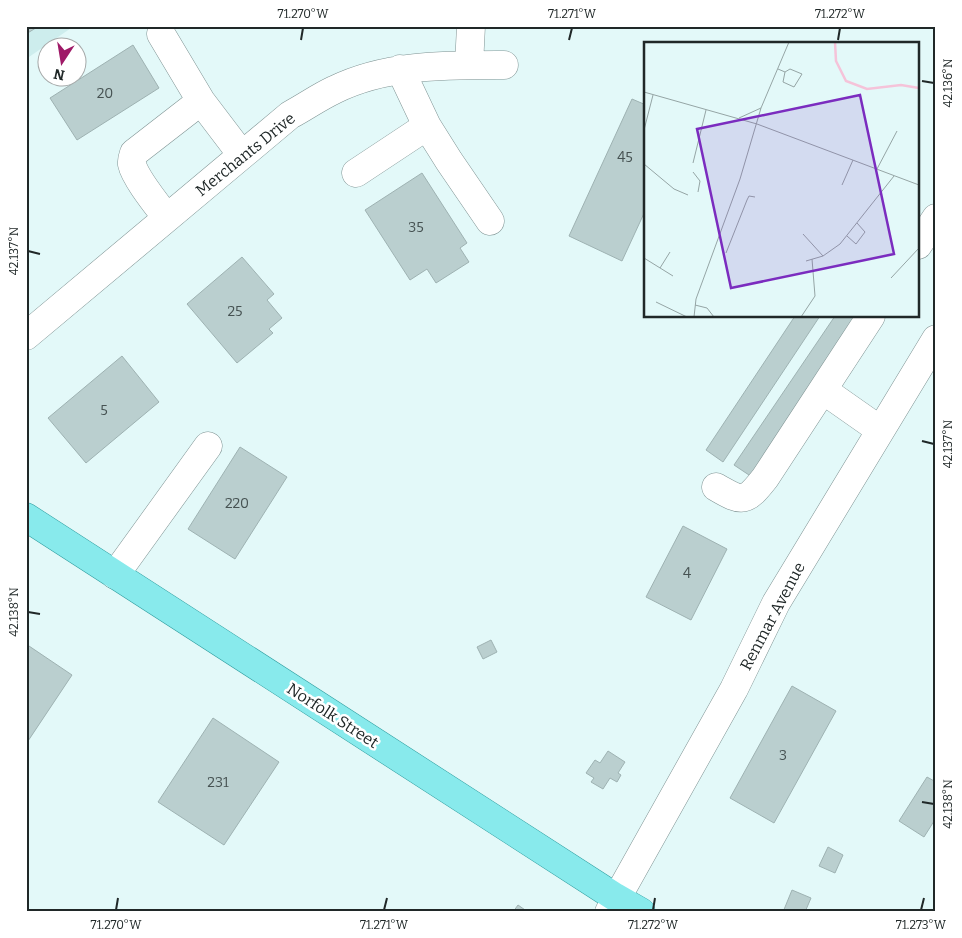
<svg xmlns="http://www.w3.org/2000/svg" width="962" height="938" font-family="Bitter,serif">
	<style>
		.built { fill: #cdeded }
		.building { fill: #bacfcf; stroke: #9eb2b2 }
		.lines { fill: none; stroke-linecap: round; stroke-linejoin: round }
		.minor-casing { stroke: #7f9393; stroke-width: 29 }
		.major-casing { stroke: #309d9f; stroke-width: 29 }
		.minor { stroke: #fff; stroke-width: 28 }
		.major { stroke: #88eaec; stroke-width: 28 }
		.ticks { fill: none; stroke: #202828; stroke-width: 2 }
		.labels { text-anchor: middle; stroke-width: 5; stroke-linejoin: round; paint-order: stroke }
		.number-label { font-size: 14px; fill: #465252 }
		.street-label { font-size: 16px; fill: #202828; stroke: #fff }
		.inset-river { fill: none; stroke: #f5c3d9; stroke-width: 2.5 }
		.inset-road { fill: none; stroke: #95a5a5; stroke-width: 1 }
		.view { fill: #7b2cbf; fill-opacity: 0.15; stroke: #7b2cbf; stroke-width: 2.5 }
		.inset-edge { fill: none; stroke: #202828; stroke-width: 2.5 }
		.neatline { fill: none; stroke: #202828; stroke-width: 2 }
		.ticks-label { font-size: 12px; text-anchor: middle; fill: #202828 }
	</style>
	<rect width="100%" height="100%" fill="#e3f9f9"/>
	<path class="built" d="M26 26H74L26 59Z"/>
	<path class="building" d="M26 26H39L26 34Z
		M133 45 159 88 77 140 50 98Z
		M632 99 646 105V209L622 261 569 236Z
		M422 173 467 243 460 248 469 262 436 283 427 269 410 280 365 210Z
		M242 257 274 294 267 300 282 318 269 329 273 333 237 363 187 304Z
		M795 316H820L723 462 706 450Z
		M835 316H861L752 477 734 465Z
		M122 356 159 402 86 463 48 418Z
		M240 447 287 477 235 559 188 529Z
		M683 526 727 549 691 620 646 597Z
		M491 640 497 652 483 659 477 647Z
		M26 644 72 675 26 744Z
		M792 686 836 711 774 823 730 798Z
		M213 718 279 762 224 845 158 802Z
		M608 751 625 762 618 773 621 775 617 782 610 778 603 789 591 782 594 778 586 773 595 760 600 763Z
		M927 777 936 782V818L924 837 899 821Z
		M828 847 843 855 835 873 819 866Z
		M792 890 811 898 805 912H783Z
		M518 905 528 912H513Z"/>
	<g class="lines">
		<defs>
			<path id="minor" d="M161 34 201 101
				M469 65 471 26
				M400 69 427 126 449 161 490 221
				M356 173 427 126
				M167 218C158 206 135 178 132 164 131 161 133 156 134 153L201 101 242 155
				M918 245 936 218
				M26 336 290 115C305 107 319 97 334 90 386 64 447 65 504 65
				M823 390 880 430
				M716 487C743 503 746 502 765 478L871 316
				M115 575 208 446
				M609 912 734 689 776 603 936 339"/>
			<path id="major" d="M26 517 615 897 641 912"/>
		</defs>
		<use href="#minor" class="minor-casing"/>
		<use href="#major" class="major-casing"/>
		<use href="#minor" class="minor"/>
		<use href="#major" class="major"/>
	</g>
	<path class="ticks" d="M301 40 303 28M569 40 572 28M838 40 840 28M922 81 934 83M28 251 40 254M922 441 934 444M28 612 40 614M922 802 934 804M116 910 118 898M384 910 387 898M653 910 655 898M921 910 924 898"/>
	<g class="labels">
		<g class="number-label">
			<text x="105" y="98">20</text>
			<text x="625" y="162">45</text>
			<text x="416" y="232">35</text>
			<text x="235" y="316">25</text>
			<text x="104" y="415">5</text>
			<text x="237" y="508">220</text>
			<text x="687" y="578">4</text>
			<text x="783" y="760">3</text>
			<text x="218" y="787">231</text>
		</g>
		<g class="street-label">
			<text transform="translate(245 154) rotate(-39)" y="6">Merchants Drive</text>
			<text transform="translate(772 616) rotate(-62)" y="6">Renmar Avenue</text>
			<text transform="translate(333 715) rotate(33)" y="6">Norfolk Street</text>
		</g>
	</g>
	<g transform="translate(644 42)">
		<rect width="275" height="275" fill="#e3f9f9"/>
		<path class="inset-river" d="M191 0 192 19 202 39 223 47 257 43 275 46"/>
		<path class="inset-road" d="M134 27 141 30 146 27 158 32 150 45 139 40 141 30M0 50 113 82 275 143M95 76 117 66M0 88 9 53M49 121 62 68M0 122 30 147 44 153M233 127 253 89M49 130 56 139 54 150M198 143 209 118M159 192 179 214M203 194 212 202 221 190 213 181M82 211 103 158 105 154 111 155M0 216 29 234M162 219 179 214 196 202 250 134M16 226 26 210M247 236 275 206M12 260 43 275M51 263 63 266 70 275M50 275 52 257 96 137 117 66 145 0M157 275 171 254 168 217"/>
		<path class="view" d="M216 53 250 212 87 246 53 87Z"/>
		<rect width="275" height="275" class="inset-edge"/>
	</g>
	<rect width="962" height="938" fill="none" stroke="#ffffff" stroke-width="55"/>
	<g transform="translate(62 62) rotate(192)"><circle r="24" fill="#ffffff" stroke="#a6a9a9"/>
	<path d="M0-4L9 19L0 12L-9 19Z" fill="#9f1967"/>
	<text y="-8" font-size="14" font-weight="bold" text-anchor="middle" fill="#202828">N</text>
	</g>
	<rect x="28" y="28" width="906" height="882" class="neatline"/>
	<g class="ticks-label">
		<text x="303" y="18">71.270°W</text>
		<text x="572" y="18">71.271°W</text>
		<text x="840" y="18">71.272°W</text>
		<text transform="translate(948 83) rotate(-90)" y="4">42.136°N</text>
		<text transform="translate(14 251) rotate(-90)" y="4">42.137°N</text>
		<text transform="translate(948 444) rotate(-90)" y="4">42.137°N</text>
		<text transform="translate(14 612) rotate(-90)" y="4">42.138°N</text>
		<text transform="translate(948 804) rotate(-90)" y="4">42.138°N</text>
		<text x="116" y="929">71.270°W</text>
		<text x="384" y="929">71.271°W</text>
		<text x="653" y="929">71.272°W</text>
		<text x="921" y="929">71.273°W</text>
	</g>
</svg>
